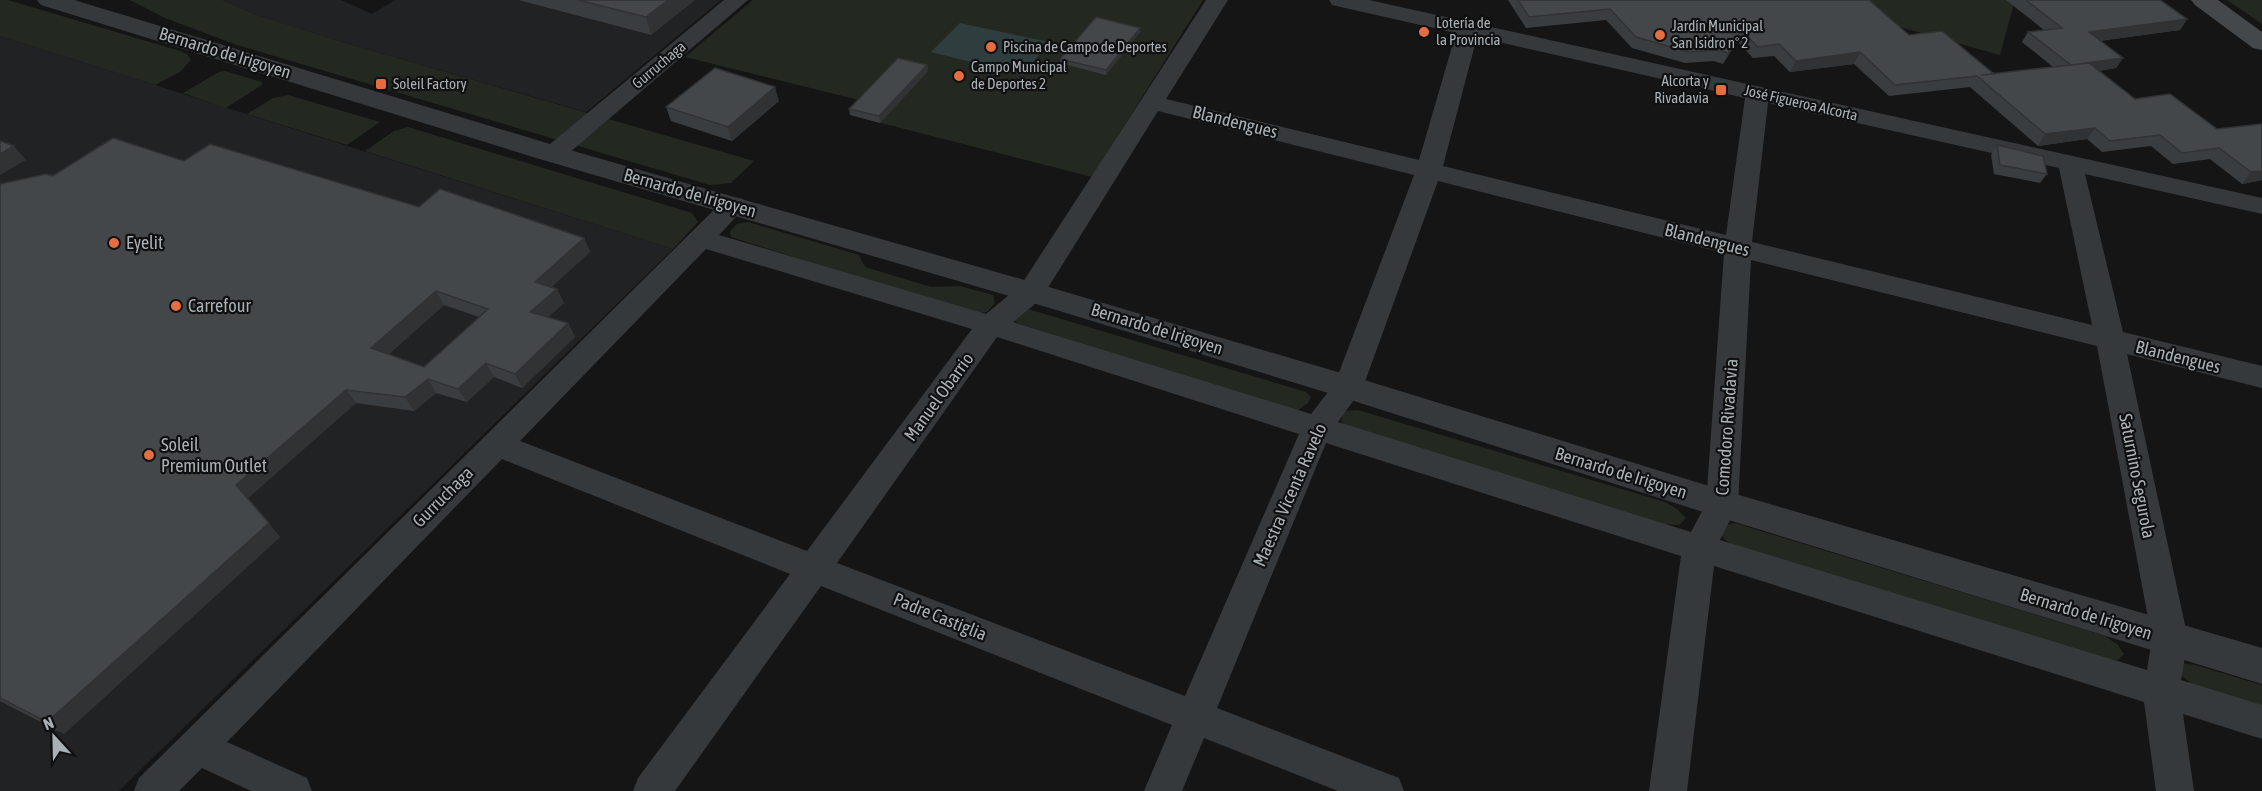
<svg xmlns="http://www.w3.org/2000/svg" width="2262" height="791" font-family="'Asap Condensed',sans-serif">
	<style>
		.built { fill: #212223 }
		.green { fill: #232921 }
		.water { fill: #2f3d3e }
		.lines { fill: none; stroke-linecap: round; stroke-linejoin: round }
		.minor { fill: #36393b; fill-rule: evenodd }
		.tertiary { fill: #36393b; fill-rule: evenodd }
		.secondary { fill: #44484b; fill-rule: evenodd }
		.wall { fill: #3a3d3f; fill-rule: evenodd }
		.shaded-wall { fill: #303233 }
		.building { fill: #444749; stroke: #303233; stroke-width: 1.5; fill-rule: evenodd }
		.poi-dot { fill: #e46e3f; stroke: #101011; stroke-width: 2 }
		.labels { text-anchor: middle; stroke-width: 4.5; stroke-linejoin: round; paint-order: stroke }
		.far-poi-label { font-size: 15px; fill: #a8b1b5; stroke: #101011; text-anchor: start }
		.far-street-label { font-size: 15px; fill: #a8b1b5; stroke: #101011 }
		.street-label { font-size: 18px; fill: #a8b1b5; stroke: #101011 }
		.poi-label { font-size: 18px; fill: #a8b1b5; stroke: #101011; text-anchor: start }
	</style>
	<rect width="100%" height="100%" fill="#151516"/>
	<path class="built" d="M222 0H341L372 14 395 0H518L651 35 695 0H721L586 112 342 42 254 14Z
		M0 36 673 249 119 791H0Z"/>
	<path class="green" d="M0 0H8L180 51 187 54 191 60 180 72 155 85 0 36Z
		M130 0H222L254 14 342 42 754 161 731 183 710 185 234 44 165 18Z
		M753 0H1203L1092 177 850 115 863 101 685 57Z
		M1868 0H2015L2000 55 1861 16Z
		M2227 0H2262V24Z
		M225 71 262 82V85L226 108 183 93 219 72Z
		M288 95 380 122 347 145 247 114 273 98Z
		M408 127 692 213 698 222 673 249 365 151 394 131Z
		M748 222 859 255 865 267 931 287 960 286 993 295 995 303 987 312 973 314 731 237 730 231 737 224Z
		M1028 309 1306 392 1311 397 1308 403 1297 411 1020 324 1013 320Z
		M1358 410 1665 502 1677 509 1686 518 1679 525 1664 524 1349 430 1341 421 1344 411Z
		M1735 523 2105 636 2118 645 2124 654 2118 660 2105 659 1736 547 1724 539 1719 529 1725 525Z
		M2181 663 2195 665 2262 685V708C2232 698 2195 694 2176 669Z"/>
	<path class="water" d="M960 23 1049 42 1023 75 931 52Z"/>
	<g class="lines">
		<path class="minor" d="M724 0H748L562 159 553 162 544 159 541 154 544 149Z
			M1206 0H1228L1166 99 1419 160 1456 33 1332 5 1329 0H1369L2262 198V214L2085 174 2123 332 2262 366V388L2127 354 2188 639 2181 680 2262 705V739L2183 714 2194 791H2156L2144 702 1714 566 1687 791H1649L1681 556 1326 443 1217 708 1399 778 1404 791H1338L1204 738 1182 791H1144L1172 725 821 586 675 791H633L638 778 790 574 502 459 227 742 307 778 312 791H251L202 768 179 791H134L139 778 725 199 734 197 743 199 747 205 719 235 986 314 1021 285ZM1477 37 1745 98 1726 235 1443 166ZM1768 103 2059 168 2092 325 1752 242ZM1158 111 1414 175 1335 383 1311 414 1013 322 1041 299ZM1438 181 1724 253 1706 504 1691 532 1338 422 1363 387ZM706 249 972 329 807 551 520 441ZM1751 260 2097 346 2152 639 2147 670 1720 540 1738 504ZM997 337 1299 434 1185 696 837 563Z"/>
		<path class="tertiary" d="M37 0H74L563 148 1042 285 1348 375 1722 490 2262 648V684L1722 518 1338 396 1020 299 543 160 41 5Z"/>
		<path class="secondary" d="M2191 0H2218L2262 32V50L2253 48 2195 5Z"/>
	</g>
	<path class="wall" d="M518 0H695L651 35Z
		M1508 0H1869L1909 35 1994 74 2053 67 2022 42 2028 32 2044 30 2006 0H2160L2187 19 2180 30 2100 41 2123 58 2116 68 2099 71 2135 99 2217 129 2262 124V180L2242 184 2210 159 2173 164 2151 146 2102 152 2087 139 2038 146 1970 87 1889 96 1854 64 1790 72 1774 56 1753 58 1737 41 1723 64 1714 61 1685 63 1632 48 1606 20 1526 28Z
		M1140 28V32L1106 75 1060 63V59Z
		M927 65 928 71 880 123 850 115 849 109Z
		M779 101 732 141 671 121 666 107Z
		M1997 145 2047 174 2040 183 1994 174 1991 155Z
		M184 161 419 207 584 238 590 252 551 287 557 289 564 303 548 317 568 323 575 337 522 388 494 377 467 402 436 393 414 411 356 403 248 498 280 537 64 734 0 701V184L53 176ZM444 305 479 317 424 367 389 354Z"/>
	<path class="shaded-wall" d="M668 0H695L651 35 646 17Z
		M2187 19 2180 30 2082 43 2089 32Z
		M1140 28V32L1106 75V70Z
		M1741 30 1737 41 1723 64 1728 53Z
		M1860 52 1854 64 1790 72 1796 61Z
		M2123 58 2116 68 2064 76 2071 65Z
		M927 65 928 71 880 123 879 116Z
		M775 87 779 101 732 141 728 127Z
		M2095 128 2087 139 2038 146 2045 134Z
		M14 146 26 160 0 175V154Z
		M2262 171V180L2242 184 2251 172Z
		M584 238 590 252 542 296 535 282Z
		M557 289 564 303 537 326 530 312Z
		M436 291 444 305 380 362 371 348Z
		M568 323 575 337 522 388 515 374Z
		M486 363 494 377 467 402 458 389Z
		M428 379 436 393 414 411 405 397Z
		M346 390 356 403 248 498 280 537 64 734 47 722 236 485Z"/>
	<path class="building" d="M578 0H668L646 17Z
		M1518 0H1869L1909 35 1942 31 1994 74 1981 75 2089 63 2135 99 2170 94 2217 129 2262 124V171L2251 172 2219 148 2182 153 2160 135 2110 141 2095 128 2045 134 1977 76 1895 85 1860 52 1796 61 1779 44 1758 47 1741 30 1728 53 1719 50 1689 52 1636 37 1610 9 1529 17Z
		M2026 0H2160L2187 19 2089 32 2123 58 2071 65 2028 32 2062 28Z
		M1096 17 1140 28 1106 70 1060 59Z
		M898 58 927 65 879 116 849 109Z
		M715 68 775 87 728 127 666 107Z
		M113 138 184 161 210 144 419 207 440 189 584 238 535 282 557 289 530 312 568 323 515 374 486 363 458 389 428 379 405 397 346 390 236 485 269 523 47 722 0 698V184L46 174 53 176ZM436 291 488 309 424 367 371 348Z
		M0 141 14 146 0 154Z
		M1997 145 2043 156 2047 174 2000 165Z"/>
	<g class="poi-dot">
		<circle cx="1424" cy="32" r="6"/>
		<circle cx="1660" cy="35" r="6"/>
		<circle cx="991" cy="47" r="6"/>
		<circle cx="959" cy="76" r="6"/>
		<rect x="375" y="78" width="12" height="12" rx="3"/>
		<rect x="1715" y="84" width="12" height="12" rx="3"/>
		<circle cx="114" cy="243" r="6"/>
		<circle cx="176" cy="306" r="6"/>
		<circle cx="149" cy="455" r="6"/>
	</g>
	<g class="labels">
		<g class="far-poi-label">
			<text x="1436" y="28">Lotería de<tspan x="1436" dy="17">la Provincia</tspan></text>
			<text x="1672" y="31">Jardín Municipal<tspan x="1672" dy="17">San Isidro n° 2</tspan></text>
			<text x="1003" y="52">Piscina de Campo de Deportes</text>
			<text x="971" y="72">Campo Municipal<tspan x="971" dy="17">de Deportes 2</tspan></text>
			<text x="1709" y="86" text-anchor="end">Alcorta y<tspan x="1709" dy="17">Rivadavia</tspan></text>
			<text x="393" y="89">Soleil Factory</text>
		</g>
		<g class="far-street-label">
			<text transform="translate(659 65) rotate(-40)" y="5">Gurruchaga</text>
			<text transform="translate(1801 103) rotate(13)" y="5">José Figueroa Alcorta</text>
		</g>
		<g class="street-label">
			<text transform="translate(225 53) rotate(17)" y="6">Bernardo de Irigoyen</text>
			<text transform="translate(1235 122) rotate(14)" y="6">Blandengues</text>
			<text transform="translate(690 193) rotate(16)" y="6">Bernardo de Irigoyen</text>
			<text transform="translate(1707 240) rotate(14)" y="6">Blandengues</text>
			<text transform="translate(1157 329) rotate(17)" y="6">Bernardo de Irigoyen</text>
			<text transform="translate(2178 357) rotate(14)" y="6">Blandengues</text>
			<text transform="translate(939 397) rotate(-54)" y="6">Manuel Obarrio</text>
			<text transform="translate(1727 427) rotate(-86)" y="6">Comodoro Rivadavia</text>
			<text transform="translate(1621 473) rotate(17)" y="6">Bernardo de Irigoyen</text>
			<text transform="translate(2137 476) rotate(79)" y="6">Saturnino Segurola</text>
			<text transform="translate(1290 495) rotate(-66)" y="6">Maestra Vicenta Ravelo</text>
			<text transform="translate(443 497) rotate(-45)" y="6">Gurruchaga</text>
			<text transform="translate(2086 614) rotate(17)" y="6">Bernardo de Irigoyen</text>
			<text transform="translate(940 617) rotate(22)" y="6">Padre Castiglia</text>
		</g>
		<g class="poi-label">
			<text x="126" y="249">Eyelit</text>
			<text x="188" y="312">Carrefour</text>
			<text x="161" y="451">Soleil<tspan x="161" dy="21">Premium Outlet</tspan></text>
		</g>
	</g>
	<g transform="translate(54 737) rotate(338)" stroke="#101011" stroke-width="4.5" paint-order="stroke">
	<path d="M0-4.5L10 22L0 15L-10 22Z" fill="#a8b1b5"/>
	<text y="-9" font-size="16" font-weight="bold" text-anchor="middle" fill="#a8b1b5">N</text>
	</g>
</svg>
